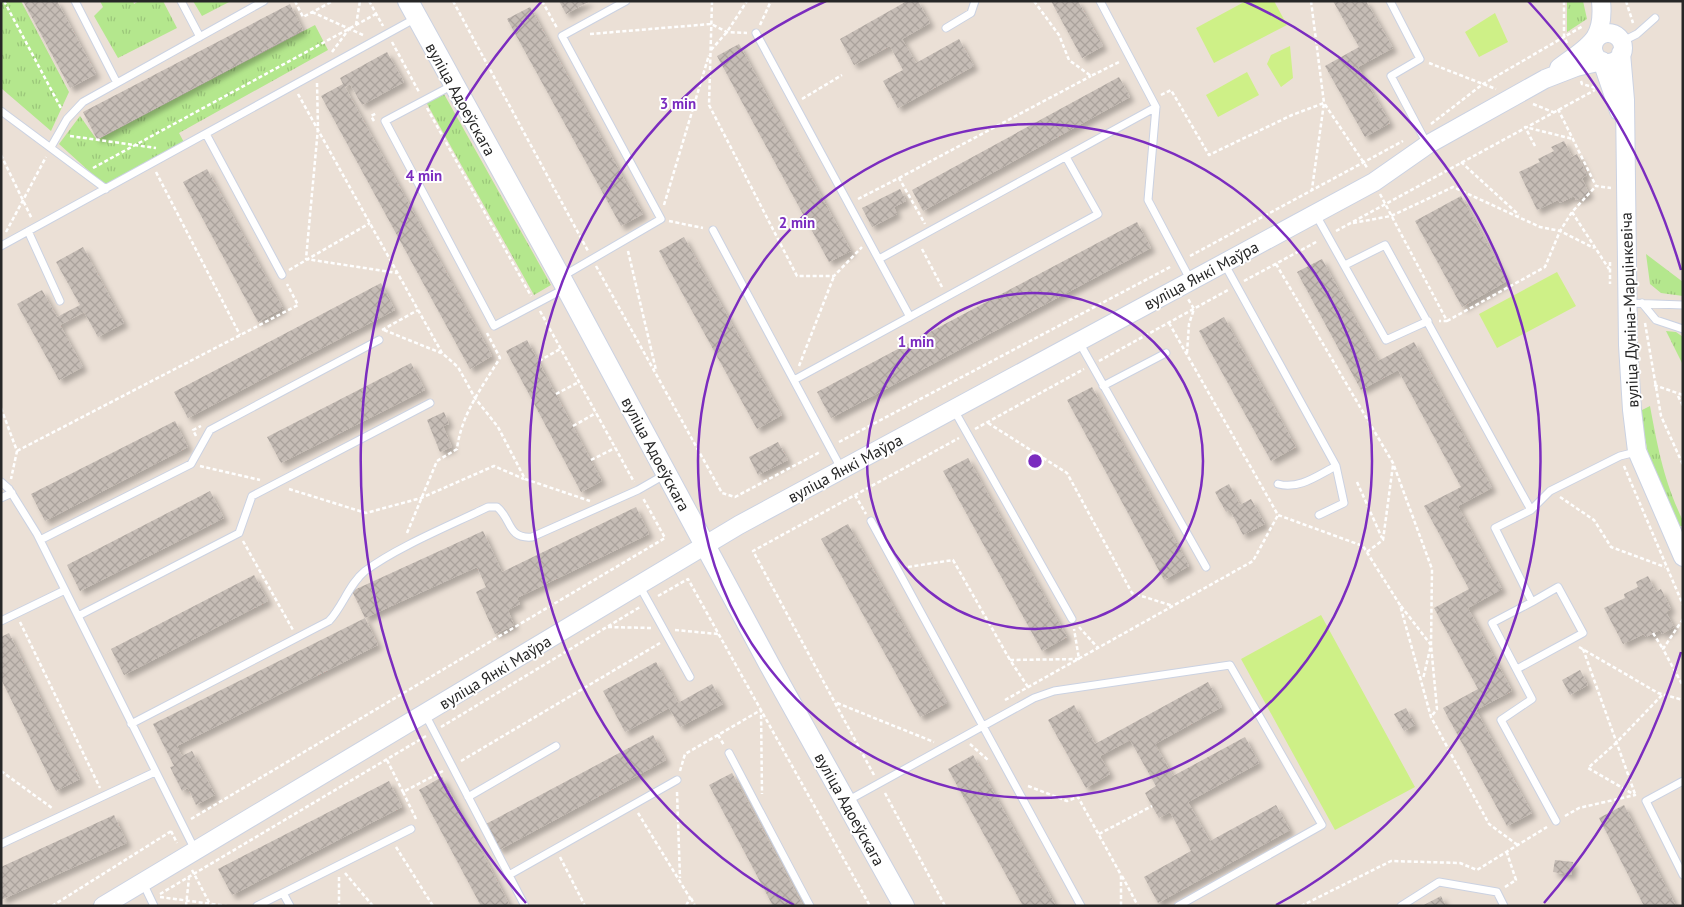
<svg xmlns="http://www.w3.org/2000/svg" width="1684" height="907" font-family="'PT Sans',sans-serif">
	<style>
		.grass { fill: url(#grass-tufts) }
		.pitch { fill: #cef087 }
		.building { fill: url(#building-cross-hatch); filter: url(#shadow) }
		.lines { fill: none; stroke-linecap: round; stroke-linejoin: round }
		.service-casing { stroke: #cbd2e2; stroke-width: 9 }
		.tertiary-casing { stroke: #cbd2e2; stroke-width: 20 }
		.secondary-casing { stroke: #cbd2e2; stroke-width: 22 }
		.path { stroke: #fff; stroke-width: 2.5; stroke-dasharray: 4 2.5; stroke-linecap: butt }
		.service { stroke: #fff; stroke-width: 7 }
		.tertiary { stroke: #fff; stroke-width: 18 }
		.secondary { stroke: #fff; stroke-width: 20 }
		.ring { fill: none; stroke: #7b2cbf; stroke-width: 2.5 }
		.labels { text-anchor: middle; stroke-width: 4; stroke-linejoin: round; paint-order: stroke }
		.street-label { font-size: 16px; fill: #262626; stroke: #fff }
		.centre { fill: #7b2cbf; stroke: #fff; stroke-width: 2.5 }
		.ring-label { font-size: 15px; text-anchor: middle; font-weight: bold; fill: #7b2cbf; stroke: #fff; stroke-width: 4; stroke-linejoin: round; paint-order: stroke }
	</style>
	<defs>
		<pattern id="grass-tufts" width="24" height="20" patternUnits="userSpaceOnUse" patternTransform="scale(1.25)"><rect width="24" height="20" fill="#b4e78d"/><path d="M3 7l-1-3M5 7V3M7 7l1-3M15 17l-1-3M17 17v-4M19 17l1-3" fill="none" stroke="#9bc67a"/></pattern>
		<pattern id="building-cross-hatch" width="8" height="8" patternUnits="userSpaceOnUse" patternTransform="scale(1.25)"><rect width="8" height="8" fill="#c6bdb6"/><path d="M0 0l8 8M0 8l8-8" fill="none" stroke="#aaa29c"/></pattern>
		<filter id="shadow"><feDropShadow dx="4.5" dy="4.5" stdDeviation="2.5" flood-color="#0004"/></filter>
	</defs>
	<rect width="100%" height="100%" fill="#ebe0d6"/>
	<path class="grass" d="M1 1H21L69 92 51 131 1 88Z
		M100 1H133L134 4 139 1H163L177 28 118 58 94 16 103 7Z
		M193 1H231L202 16Z
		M1567 1H1583L1587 19 1567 32Z
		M315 25 328 50 179 133 186 146 109 189 59 144 80 116 97 140Z
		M444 94 551 285 534 295 426 102Z
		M1646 254 1683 282V296L1661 293 1650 284Z
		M1666 331 1676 332 1683 337V365Z
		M1650 406C1658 449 1664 481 1683 521V526H1673L1649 459 1640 411Z"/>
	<path class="pitch" d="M1246 1H1274L1287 25 1214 63 1196 28Z
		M1495 13 1508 42 1479 57 1465 32Z
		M1290 46 1293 78 1281 87 1267 64 1271 55Z
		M1247 72 1259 95 1218 117 1206 95Z
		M1557 272 1576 306 1497 348 1479 314Z
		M1321 615 1415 787 1335 830 1241 659Z"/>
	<path class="building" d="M23 1H57L96 74 70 88Z
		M559 1H590L566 14Z
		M907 1H918L930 23 902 39 916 63 959 39 974 66 898 108 883 81 903 70 890 46 854 65 840 39Z
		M1051 1H1078L1103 46 1082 58Z
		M1333 1H1366L1393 48 1358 67 1390 123 1365 137 1325 66 1359 47Z
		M290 4 303 30 97 139 83 112Z
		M530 7 643 214 621 226 507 19Z
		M739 44 851 251 829 262 717 56Z
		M387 52 404 82 362 105 350 84 345 87 492 356 470 369 321 96 343 84 340 78Z
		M1119 77 1130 97 923 211 912 190Z
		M1564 141 1572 157 1577 154 1587 175 1582 178 1589 194 1576 200 1574 196 1560 203 1558 200 1537 210 1519 172 1540 162 1538 159 1554 151 1551 147Z
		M207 169 283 308 258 322 183 182Z
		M900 189 906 201 894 207 897 214 872 227 862 208Z
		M1461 196 1507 281 1462 307 1415 221Z
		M1137 222 1151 248 831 418 817 392Z
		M684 237 782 415 757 429 659 251Z
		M83 247 124 323 98 337 84 312 60 325 83 367 59 380 17 304 42 290 57 317 80 305 56 262Z
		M1322 259 1378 361 1414 342 1492 488 1458 506 1502 589 1468 608 1512 691 1476 710 1532 813 1507 826 1443 708 1478 689 1434 608 1469 589 1424 506 1461 487 1398 370 1361 390 1297 272Z
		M381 283 395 310 188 418 174 392Z
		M1224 317 1296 447 1271 461 1199 331Z
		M527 340 602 481 581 492 506 351Z
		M411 363 425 390 281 463 267 437Z
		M1092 387 1189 566 1164 580 1067 400Z
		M444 412 449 424 443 426 452 447 440 452 427 420Z
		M175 421 188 447 45 521 31 494Z
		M778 442 788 460 758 475 749 457Z
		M968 458 1067 637 1042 651 943 471Z
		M1229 484 1240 505 1251 499 1265 524 1243 535 1230 510 1226 512 1215 492Z
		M210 491 224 518 80 591 67 565Z
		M636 507 649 534 517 598 520 604 508 610 514 625 495 634 476 592 486 587 477 567 365 618 352 591 483 531 502 572Z
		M848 524 947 703 920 717 821 539Z
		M254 575 268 601 124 675 111 649Z
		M1648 576 1656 592 1661 589 1671 609 1666 612 1674 627 1662 634 1660 630 1646 637 1644 634 1623 644 1604 608 1625 598 1624 594 1638 587 1636 582Z
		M365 618 378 645 177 746 182 756 192 751 215 795 196 805 188 788 182 791 170 767 174 766 153 724Z
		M9 633 80 779 56 791 1 679V637Z
		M656 662 678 703 712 684 723 704 680 727 669 708 625 732 603 691Z
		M1580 670 1588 685 1570 695 1562 680Z
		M1208 682 1222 707 1155 744 1173 776 1245 737 1259 763 1188 802 1210 841 1276 805 1290 830 1158 903 1144 877 1191 851 1170 812 1159 818 1152 806 1145 793 1156 786 1130 740 1100 756 1110 774 1086 788 1048 720 1074 705 1095 744Z
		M1406 708 1415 725 1404 731 1394 714Z
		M653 735 666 760 499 850 486 824Z
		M973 755 988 782 1056 906H1023L948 769Z
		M732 773 769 842 803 906H773L709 785Z
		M442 777 493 873 510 906H481L419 790Z
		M389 781 402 807 232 895 218 869Z
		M1624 805 1663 881 1676 906H1644L1599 818Z
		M114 815 127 843 1 900V867Z
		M1555 860 1573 862 1571 875 1553 872Z
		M1441 896 1446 906H1422Z"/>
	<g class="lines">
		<defs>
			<path id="service" d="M75 1 117 83
				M181 1 200 37
				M1100 1 1156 107 1148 200 1191 281
				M1390 1 1420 59 1391 76 1427 144
				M946 28 971 13 975 1
				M756 33 910 317
				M1621 42 1637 34 1655 18
				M453 85 385 121 494 326 564 289
				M1 111 106 189
				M206 134 282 275
				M51 147 67 119 83 102 264 1
				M1316 215 1386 340 1428 321
				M713 230 842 470
				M28 231 60 301
				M1 246 416 18
				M879 259 1156 107
				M1224 263 1336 466 1344 503 1319 515
				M1345 265 1385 245 1531 510
				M563 276 661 219 562 36 626 1
				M1628 303 1683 305
				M1642 303 1656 320 1683 329
				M1079 342 1206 567
				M794 380 1098 214 1066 157
				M1103 386 1166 353
				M954 410 1072 619
				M1 482 9 489 37 534 195 850
				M1278 484C1299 490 1318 475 1336 466
				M1 498 12 493
				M871 521 1081 906
				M40 540 191 464 210 430 379 340
				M639 585 690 677
				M78 616 239 533 252 496 430 403
				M1 621 65 590
				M1517 669 1583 633 1558 587 1532 602
				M425 714 525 906
				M131 724 329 621C343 606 349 584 365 571 397 547 451 525 488 507H497C512 519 507 539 532 537L638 490 666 474
				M729 753 810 906
				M1683 781 1646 801 1683 875
				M468 797 556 746
				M847 801 1034 698 1054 691 1230 665 1322 825 1178 906
				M1556 821 1501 720 1532 699 1492 623 1532 602 1495 528 1531 510 1550 491 1620 456 1636 452
				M1 844 155 772
				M509 875 677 780
				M143 883 154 906
				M283 893 290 906
				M257 906 411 829
				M1401 906 1439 882 1497 892 1504 906"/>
			<path id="tertiary" d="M1593 48a15 15 0 1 1 30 0a15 15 0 1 1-30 0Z
				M1621 53 1625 100 1628 345 1632 410 1637 451 1683 557
				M1602 61 1619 111
				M1559 68C1588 46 1605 41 1601 1
				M103 906 739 525 1374 182 1427 145 1545 79 1576 67 1602 61"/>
			<path id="secondary" d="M408 1 561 278 769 664 904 906"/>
		</defs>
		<use href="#service" class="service-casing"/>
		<use href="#tertiary" class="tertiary-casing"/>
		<use href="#secondary" class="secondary-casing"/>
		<path class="path" d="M4 1 62 110
			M295 1 303 17 333 1
			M369 1 383 26
			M453 1 588 251
			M542 1 557 28
			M712 1 709 105 797 276H834L862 247
			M1034 1 1059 35 1069 60 1091 76 1121 61
			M1311 1 1324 103 1312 189
			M1564 1V36L1567 43
			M1626 1 1633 23
			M312 12 363 35
			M356 25 360 1
			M760 25 771 1
			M590 34 711 24 727 32 747 33
			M392 42 419 92
			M711 50 727 32 747 1
			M332 52 349 29
			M1429 63 1496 89
			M1581 81 1582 84 1596 88
			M317 83 318 128 306 259 397 273
			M298 94 442 353 458 367 475 398 498 427 525 479 590 501
			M1161 95 1171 90 1209 155 1292 115 1324 103 1368 169
			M802 99 842 75
			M1533 104 1553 112
			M427 108 531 296
			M1558 109 1596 186 1611 188
			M374 121 371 116 377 113
			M1431 124 1483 84 1583 26
			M70 136 156 148
			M1535 146 1525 127 1573 139
			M1 155 32 219
			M1461 162 1519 215
			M93 168 376 14
			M156 172 240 335
			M899 178 1091 76
			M1380 194 1447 321H1439
			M858 199 899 178 925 224
			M664 205 709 55
			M1572 212 1609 269
			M669 221 703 228
			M1353 223 1391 216 1453 187 1540 227 1560 231 1594 248
			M1336 231 1595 90
			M6 232 46 157
			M922 249 942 287
			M628 251 656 370
			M1190 256 1403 141
			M1610 262V284
			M1276 264 1393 463 1432 569 1431 645 1437 709 1431 717
			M596 266 722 493 735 497 820 452
			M289 270 370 223
			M1244 281 1318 241
			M540 311 634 482
			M1447 321 1545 267 1560 231 1572 212 1596 186
			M1169 323 1278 515 1363 546 1400 605 1431 717 1489 824 1519 846
			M1645 323 1661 416 1683 465
			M382 330 418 310
			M384 330 441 353
			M1187 353 1189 324 1194 309 1188 299
			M539 361 560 349
			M1099 361 1228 290
			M799 366 834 276
			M1654 385 1683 395
			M556 394 579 382
			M1678 396 1683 406
			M1 408 17 451 11 479
			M988 423 1067 473 1132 593 1173 606
			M573 426 596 413
			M975 429 1084 369
			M196 436 193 430 201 426
			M839 442 1172 266
			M17 451 298 305 287 284
			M591 460 615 448
			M200 466 260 480
			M1624 466 1683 605
			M1357 482 1382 538
			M289 489 366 513 421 498 494 466 524 479
			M855 495 866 514
			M1560 497 1594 520 1611 547 1665 567
			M407 533 437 461 457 449C461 415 482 387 500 358L487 333
			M243 541 293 630
			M1367 552 1383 540 1393 465
			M908 567 953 560 1010 660
			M658 596 688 579 870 906
			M1401 606 1431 645 1423 679
			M1683 619 1663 649 1683 686
			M20 622 100 788
			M608 627 652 628
			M1079 627 1098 648
			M675 630 718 634
			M1653 633 1663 649
			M1579 647 1658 693 1683 700
			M1583 649 1635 794
			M1028 687 1010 660 1079 659 1074 629
			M1005 700 1253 561 1278 515
			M837 703 934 742
			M441 727 640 607
			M718 735 724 745
			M970 744 988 760
			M387 760 403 792
			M461 761 660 643
			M1 771 52 808
			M680 771 685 754 761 710 762 794
			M874 775 753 551 959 438
			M1028 786 1067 801 1078 797 1121 875V906
			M677 792 680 878
			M885 793 945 906
			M638 813 690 898 686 906
			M1565 816 1579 808 1635 795 1588 768 1616 743 1663 694
			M191 819 665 538 643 498
			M416 819 403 792 443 771
			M171 831 177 843
			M1099 834 1152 806
			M396 847 433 906
			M560 857 585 906
			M192 870 211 906
			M345 873 373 906
			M1122 876 1138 906
			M339 877V906
			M1505 887 1516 880 1507 853
			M160 894 426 736
			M160 897 227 906
			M691 898 695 906
			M52 906 173 830
			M186 906 189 878
			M1301 906 1391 861 1460 863 1477 870 1547 827"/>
		<use href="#service" class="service"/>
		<use href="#tertiary" class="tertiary"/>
		<use href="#secondary" class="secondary"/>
	</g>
	<g class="ring">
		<circle cx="1035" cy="461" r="168"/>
		<circle cx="1035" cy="461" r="337"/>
		<path d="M794 905A505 505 0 0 1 826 1M1244 1A505 505 0 0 1 1276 905"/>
		<path d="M1681 652A674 674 0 0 1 1544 903M526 903A674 674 0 0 1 542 1M1528 1A674 674 0 0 1 1681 270"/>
	</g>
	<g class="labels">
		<g class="street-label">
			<text transform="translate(461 99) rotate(61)" y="6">вуліца Адоеўскага</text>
			<text transform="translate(1201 275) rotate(-28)" y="6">вуліца Янкі Маўра</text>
			<text transform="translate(1629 310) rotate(-92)" y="6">вуліца Дуніна-Марцінкевіча</text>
			<text transform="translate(656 454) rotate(62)" y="6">вуліца Адоеўскага</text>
			<text transform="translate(845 468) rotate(-28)" y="6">вуліца Янкі Маўра</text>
			<text transform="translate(495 672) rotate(-31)" y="6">вуліца Янкі Маўра</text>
			<text transform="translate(850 809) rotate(61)" y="6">вуліца Адоеўскага</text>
		</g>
	</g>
	<circle cx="1035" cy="461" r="8" class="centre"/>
	<g class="ring-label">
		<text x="678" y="109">3 min</text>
		<text x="424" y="181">4 min</text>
		<text x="797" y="228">2 min</text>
		<text x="916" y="347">1 min</text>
	</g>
	<rect width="1684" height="907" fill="none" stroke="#262626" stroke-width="5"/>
</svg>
